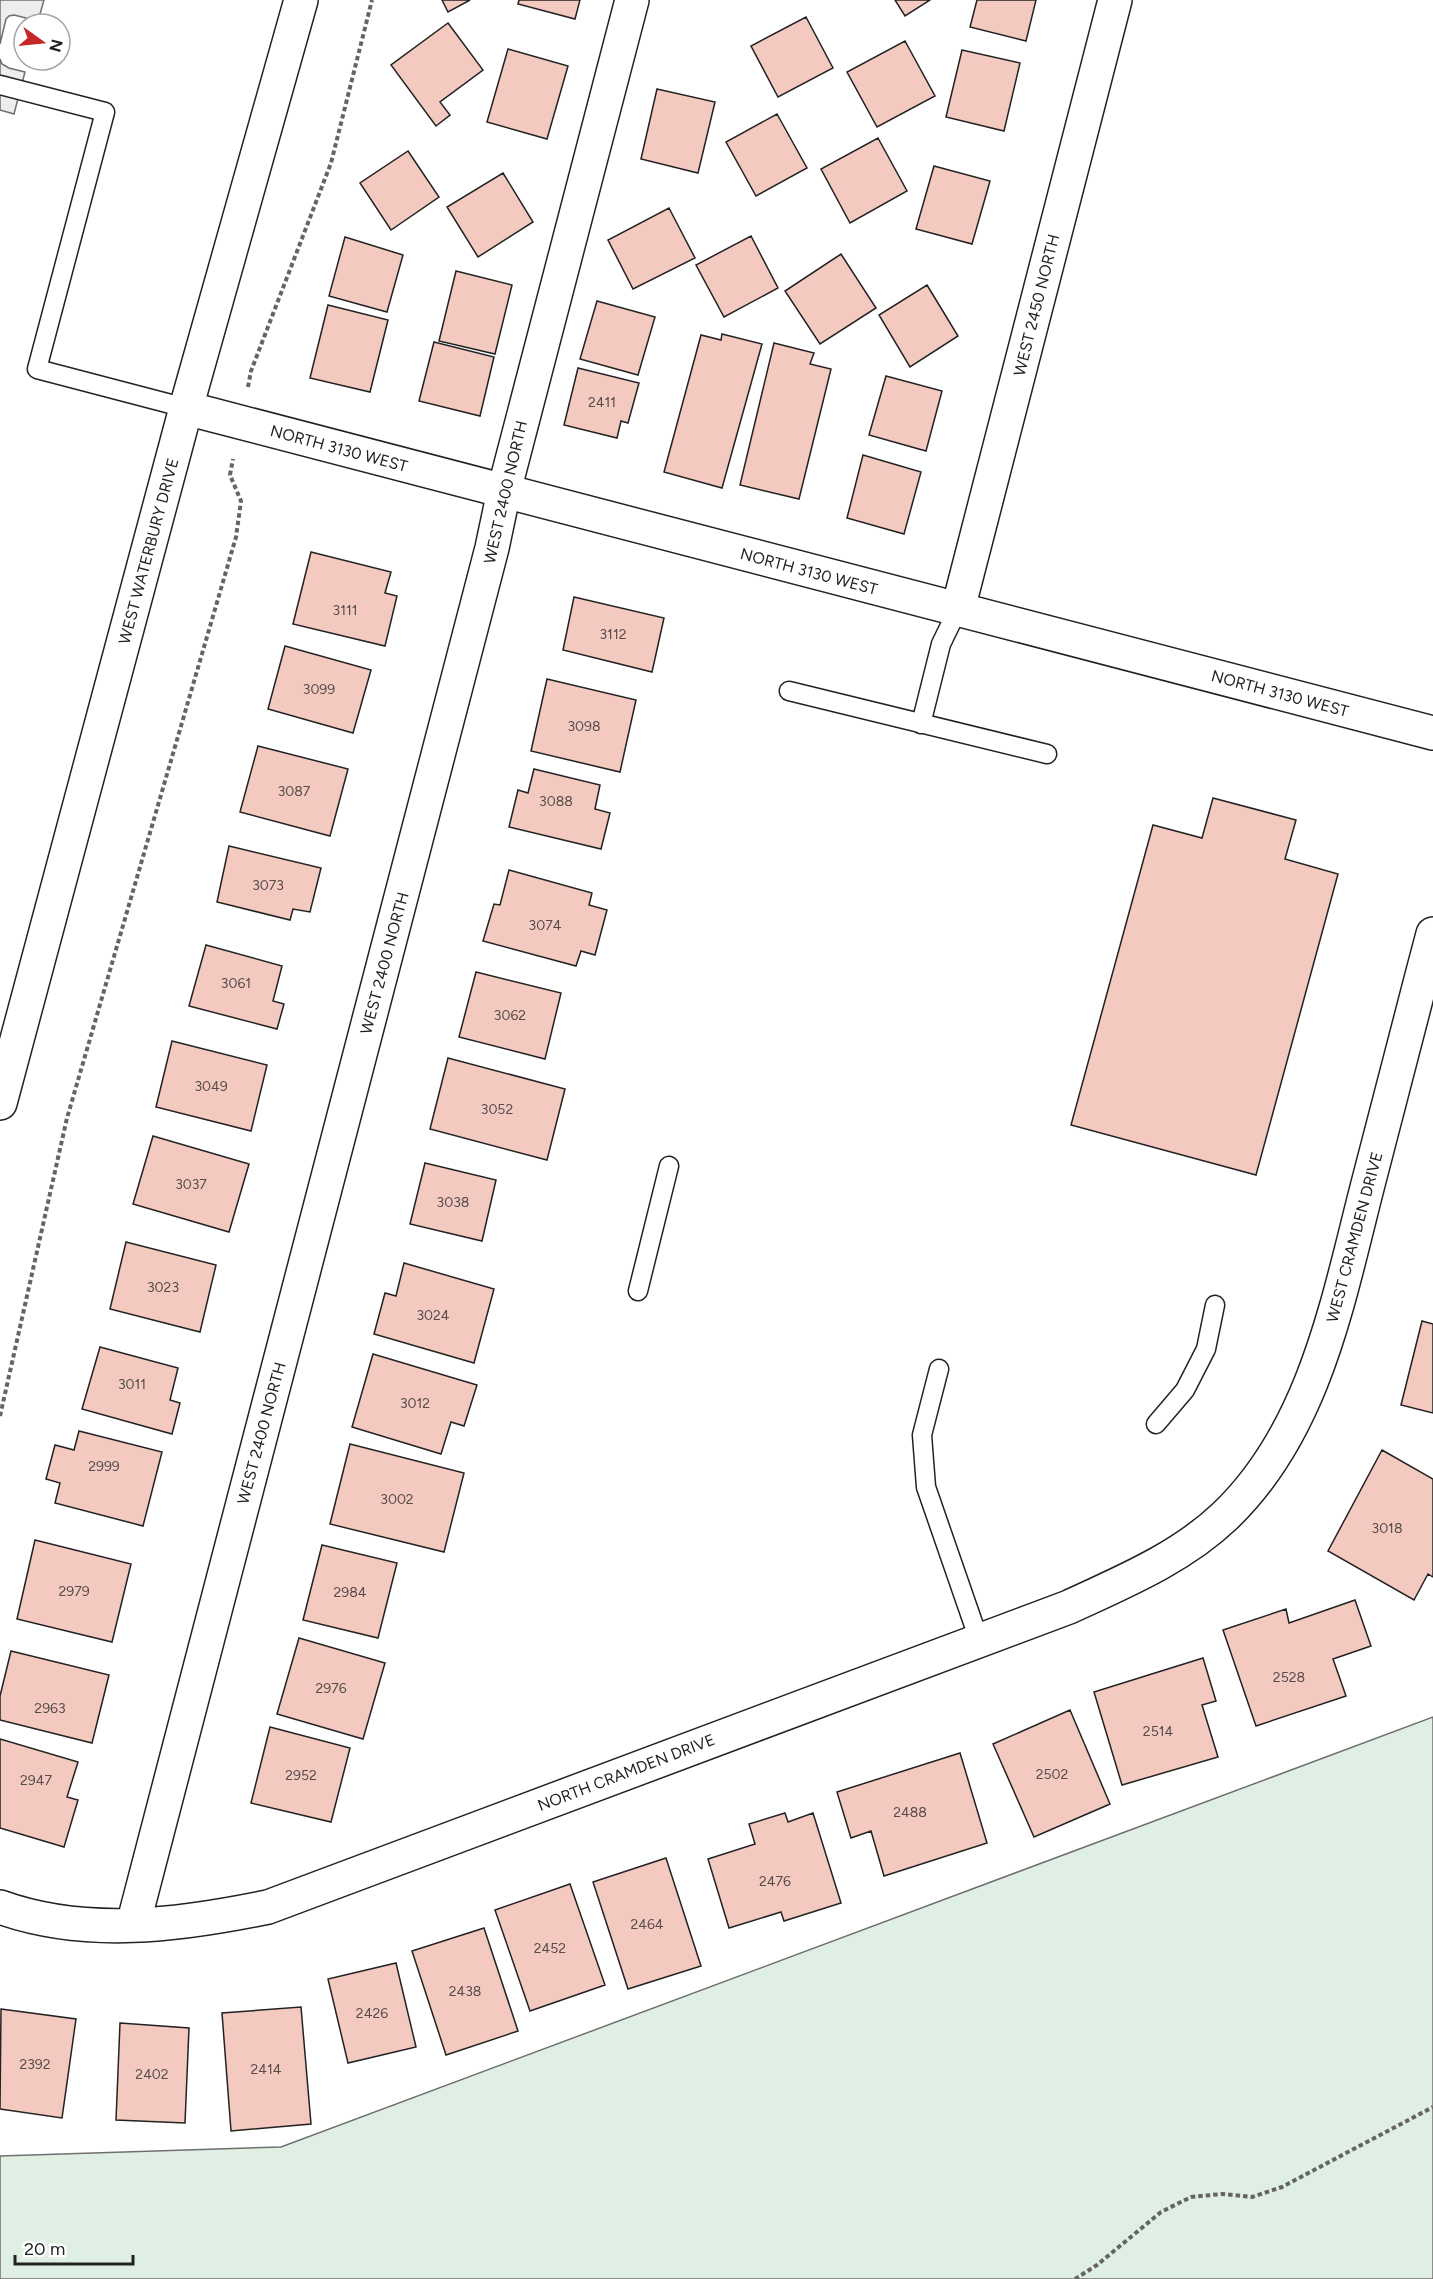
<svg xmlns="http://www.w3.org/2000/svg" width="1433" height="2279" font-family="Figtree,sans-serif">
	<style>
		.green { fill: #e0efe3; stroke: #6f6f6f; stroke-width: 1.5 }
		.parking { fill: #ededed; stroke: #6f6f6f; stroke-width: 1.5 }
		.building { fill: #f3c9c0; stroke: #222; stroke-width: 1.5 }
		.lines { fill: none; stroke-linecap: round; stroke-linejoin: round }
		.service-casing { stroke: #222; stroke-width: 21 }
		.minor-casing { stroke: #222; stroke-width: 36 }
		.path { stroke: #646464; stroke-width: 4; stroke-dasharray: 4.5 3; stroke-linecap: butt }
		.service { stroke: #fff; stroke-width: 18 }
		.minor { stroke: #fff; stroke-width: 33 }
		.labels { text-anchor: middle; stroke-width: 4.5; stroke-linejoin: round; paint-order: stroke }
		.number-label { font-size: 14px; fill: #564c4a }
		.street-label { font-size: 16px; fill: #222; stroke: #fff }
	</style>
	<rect width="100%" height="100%" fill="#fff"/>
	<path class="green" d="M1433 1717V2279H0V2156L281 2147Z"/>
	<path class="parking" d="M0 0H44L38 21 14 15 9 16 6 19 0 44Z
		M0 59 2 64 9 68 25 72 14 114 0 110Z"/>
	<path class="building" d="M442 0H470L448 12Z
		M519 0H580L575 19 518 4Z
		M895 0H930L905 16Z
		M977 0H1036L1026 41 970 27Z
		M806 17 833 68 778 97 751 46Z
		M448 23 483 70 440 102 450 115 436 126 391 65Z
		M905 41 935 96 877 127 847 72Z
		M508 49 568 66 547 139 487 122Z
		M962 50 1020 63 1004 131 946 117Z
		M657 89 715 102 698 173 641 159Z
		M777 114 807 168 756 196 726 142Z
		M878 138 907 191 850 223 821 169Z
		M408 151 439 197 391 230 360 183Z
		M934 166 990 181 972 244 916 229Z
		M503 173 533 222 478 257 447 207Z
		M669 208 695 258 633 289 608 240Z
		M751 236 778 288 724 317 696 265Z
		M345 237 403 255 387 312 329 296Z
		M841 254 876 308 820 344 785 291Z
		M456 271 512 285 495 354 439 341Z
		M927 285 958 336 910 367 879 315Z
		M597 301 655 317 638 375 580 359Z
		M328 305 388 320 370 392 310 378Z
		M722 334 762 344 722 488 664 472 701 335 721 340Z
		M434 342 494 357 480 416 419 401Z
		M774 343 814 353 810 364 831 369 799 499 740 485Z
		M578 368 639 383 628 423 621 421 617 438 564 425Z
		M886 376 942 391 926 451 869 435Z
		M863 455 921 472 904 534 847 518Z
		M311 552 391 572 385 593 397 596 385 646 293 624Z
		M574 597 664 618 652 672 563 650Z
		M285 646 371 670 353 733 268 709Z
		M547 679 636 700 620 772 531 751Z
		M258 746 348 769 330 836 240 812Z
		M534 769 600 785 595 809 610 813 601 849 509 827 518 790 528 793Z
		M1213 798 1296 820 1285 859 1338 874 1256 1175 1071 1125 1153 825 1202 838Z
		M229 846 321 868 310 912 293 909 290 920 217 902Z
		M509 870 592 893 589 905 607 910 595 955 581 951 576 966 483 941 494 904 500 905Z
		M206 945 282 966 273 1001 284 1004 277 1029 189 1006Z
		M476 972 561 993 545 1059 459 1037Z
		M172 1041 267 1065 251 1131 156 1107Z
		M448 1058 565 1089 547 1160 430 1129Z
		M153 1136 249 1164 229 1232 133 1204Z
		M425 1163 496 1180 482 1241 410 1224Z
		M126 1242 216 1265 200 1332 110 1309Z
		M404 1263 494 1289 474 1363 374 1334 385 1293 396 1296Z
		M1422 1321 1433 1324V1413L1401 1405Z
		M100 1347 178 1368 170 1400 180 1403 172 1434 82 1409Z
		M373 1354 477 1385 464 1426 451 1422 441 1454 352 1427Z
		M79 1431 162 1452 143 1526 55 1503 60 1483 46 1479 55 1445 74 1450Z
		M350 1444 464 1473 444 1552 330 1524Z
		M1382 1450 1433 1479V1577L1428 1574 1414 1600 1328 1551Z
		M35 1540 131 1564 112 1642 17 1619Z
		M322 1545 397 1563 378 1638 303 1620Z
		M1355 1600 1371 1646 1333 1659 1346 1696 1256 1726 1223 1630 1286 1609 1289 1623Z
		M299 1638 385 1663 363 1739 277 1714Z
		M11 1651 109 1675 92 1743 0 1720V1696Z
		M1203 1658 1216 1701 1202 1705 1218 1757 1122 1785 1094 1692Z
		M1070 1710 1110 1804 1034 1837 993 1744Z
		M270 1727 350 1748 331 1822 251 1803Z
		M0 1739 78 1762 67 1797 78 1800 64 1847 0 1828Z
		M960 1753 987 1843 884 1876 871 1831 851 1838 837 1792Z
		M785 1813 788 1822 813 1813 841 1903 784 1921 781 1912 729 1928 708 1859 755 1844 749 1824Z
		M666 1858 701 1966 628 1989 593 1882Z
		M570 1884 605 1985 530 2011 495 1910Z
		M484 1928 518 2031 446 2055 412 1951Z
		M396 1963 416 2047 348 2063 328 1979Z
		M301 2007 311 2124 231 2131 222 2013Z
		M1 2009 76 2019 62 2118 0 2109Z
		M120 2023 189 2028 185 2123 116 2120Z"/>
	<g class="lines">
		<defs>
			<path id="service" d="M0 85 105 112 37 369 186 408
				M789 691 1047 754
				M921 724 941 644 958 609
				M638 1291 669 1166
				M939 1369 922 1435 926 1487 979 1640
				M1156 1424 1185 1390 1206 1349 1215 1305"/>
			<path id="minor" d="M186 408 1433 733
				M958 609 1115 0
				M0 1103 186 408 301 0
				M0 1907C86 1938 181 1925 268 1907L1069 1607C1123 1582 1181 1558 1225 1516 1315 1430 1338 1300 1368 1184 1390 1100 1411 1017 1433 934
				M133 1925 492 548 504 491 632 0"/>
		</defs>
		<use href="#service" class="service-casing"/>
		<use href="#minor" class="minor-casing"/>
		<path class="path" d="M248 387 251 371 331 163 372 0
			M0 1416 67 1118 236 537 241 501 230 475 233 459
			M1075 2279 1097 2265 1161 2212 1191 2197 1222 2194 1252 2197 1282 2187 1433 2107"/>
		<use href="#service" class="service"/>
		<use href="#minor" class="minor"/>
	</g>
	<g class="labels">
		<g class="number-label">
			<text x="602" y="407">2411</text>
			<text x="345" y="615">3111</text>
			<text x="613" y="639">3112</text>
			<text x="319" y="694">3099</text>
			<text x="584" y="731">3098</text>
			<text x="294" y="796">3087</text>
			<text x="556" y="806">3088</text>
			<text x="268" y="890">3073</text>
			<text x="545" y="930">3074</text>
			<text x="236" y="988">3061</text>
			<text x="510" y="1020">3062</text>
			<text x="211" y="1091">3049</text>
			<text x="497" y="1114">3052</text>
			<text x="191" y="1189">3037</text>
			<text x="453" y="1207">3038</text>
			<text x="163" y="1292">3023</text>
			<text x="433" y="1320">3024</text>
			<text x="132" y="1389">3011</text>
			<text x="415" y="1408">3012</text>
			<text x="104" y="1471">2999</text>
			<text x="397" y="1504">3002</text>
			<text x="1387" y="1533">3018</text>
			<text x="74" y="1596">2979</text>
			<text x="350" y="1597">2984</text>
			<text x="1289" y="1682">2528</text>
			<text x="331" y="1693">2976</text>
			<text x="50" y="1713">2963</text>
			<text x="1158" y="1736">2514</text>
			<text x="1052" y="1779">2502</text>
			<text x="301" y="1780">2952</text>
			<text x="36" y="1785">2947</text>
			<text x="910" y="1817">2488</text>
			<text x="775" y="1886">2476</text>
			<text x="647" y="1929">2464</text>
			<text x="550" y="1953">2452</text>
			<text x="465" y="1996">2438</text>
			<text x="372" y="2018">2426</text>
			<text x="35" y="2069">2392</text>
			<text x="266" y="2074">2414</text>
			<text x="152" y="2079">2402</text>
		</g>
		<g class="street-label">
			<text transform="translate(1036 305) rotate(-76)" y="6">WEST 2450 NORTH</text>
			<text transform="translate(339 448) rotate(15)" y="6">NORTH 3130 WEST</text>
			<text transform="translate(505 492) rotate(-77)" y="6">WEST 2400 NORTH</text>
			<text transform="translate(148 551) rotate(-75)" y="6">WEST WATERBURY DRIVE</text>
			<text transform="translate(809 571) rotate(15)" y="6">NORTH 3130 WEST</text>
			<text transform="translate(1280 693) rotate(15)" y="6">NORTH 3130 WEST</text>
			<text transform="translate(384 963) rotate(-75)" y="6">WEST 2400 NORTH</text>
			<text transform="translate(1354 1237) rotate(-75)" y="6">WEST CRAMDEN DRIVE</text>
			<text transform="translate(261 1433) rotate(-75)" y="6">WEST 2400 NORTH</text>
			<text transform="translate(626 1772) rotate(-21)" y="6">NORTH CRAMDEN DRIVE</text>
		</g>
	</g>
	<g transform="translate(42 42) rotate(105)"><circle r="28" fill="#ffffff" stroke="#a7a7a7" stroke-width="1.5"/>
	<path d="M0-4.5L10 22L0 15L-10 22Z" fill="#c62828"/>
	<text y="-9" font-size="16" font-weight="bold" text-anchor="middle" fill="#222222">N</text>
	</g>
	<path d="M15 2255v9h118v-9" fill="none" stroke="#222222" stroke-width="3"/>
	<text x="24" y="2255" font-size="18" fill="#222222" stroke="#ffffff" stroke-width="4.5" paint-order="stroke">20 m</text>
</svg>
